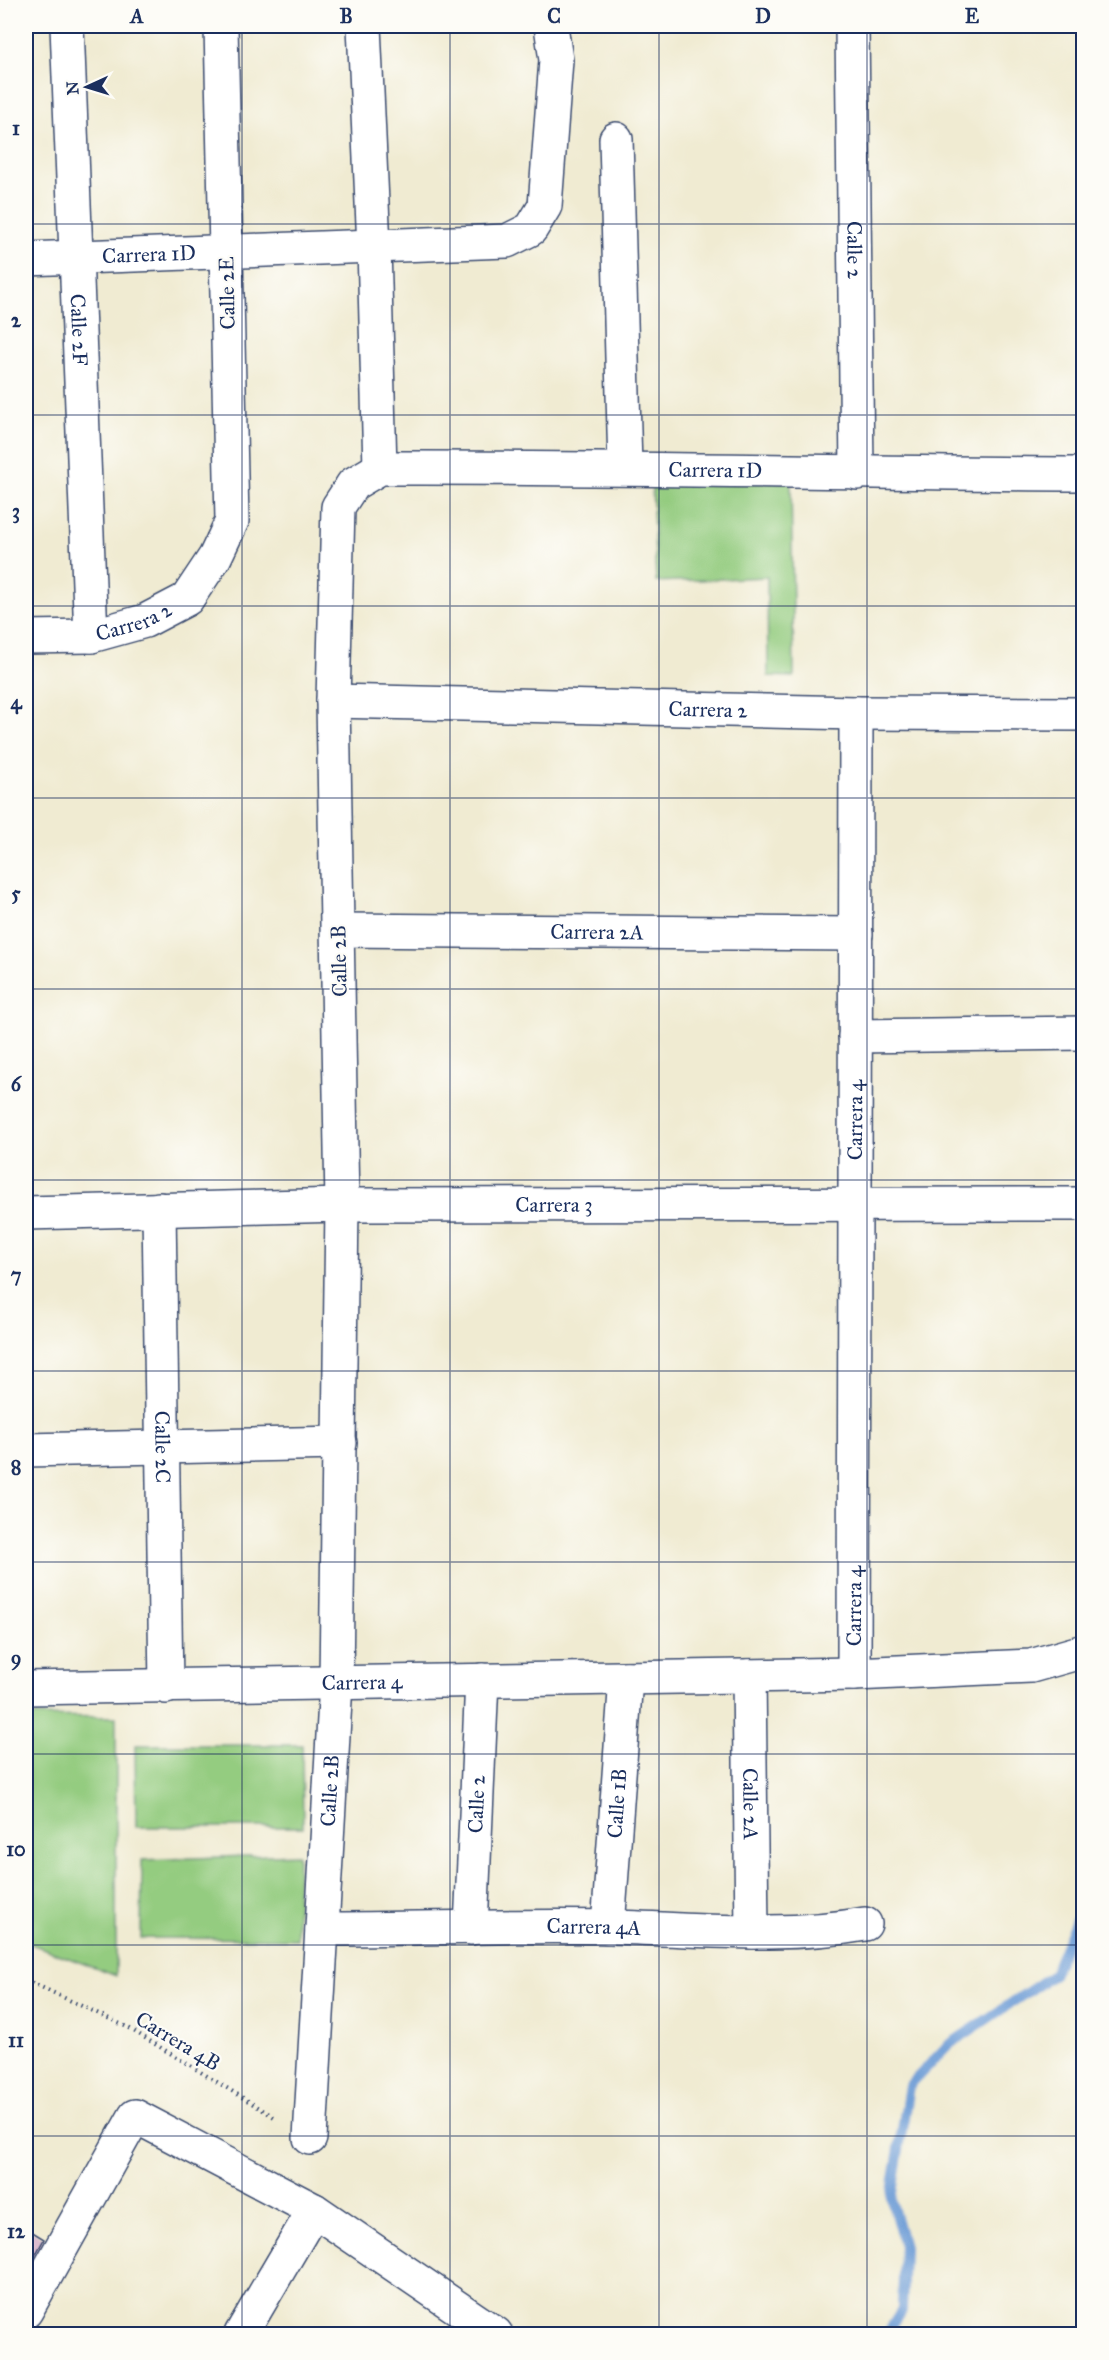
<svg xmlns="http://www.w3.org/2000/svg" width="1109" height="2360" font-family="'IM FELL Great Primer',serif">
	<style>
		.green { fill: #94cc80; stroke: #587e6f; stroke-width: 1.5 }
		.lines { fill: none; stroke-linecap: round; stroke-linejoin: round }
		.stream { stroke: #6d9cd6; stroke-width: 10 }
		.building { fill: #d0a7c2 }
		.minor-casing { stroke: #3b4b6f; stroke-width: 36 }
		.path { stroke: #3b4b6f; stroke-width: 4; stroke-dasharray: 1.5 4.5; stroke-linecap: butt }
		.minor { stroke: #fff; stroke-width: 33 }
		.grid { fill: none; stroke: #1b2f5e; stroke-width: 1.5; stroke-opacity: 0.55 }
		.labels { text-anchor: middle; stroke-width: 4.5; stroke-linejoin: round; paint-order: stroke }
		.street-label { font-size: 21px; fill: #1b2f5e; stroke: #fdfcf7 }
		.neatline { fill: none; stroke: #1b2f5e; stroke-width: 2 }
		.grid-label { font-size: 20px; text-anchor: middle; font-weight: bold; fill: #1b2f5e }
	</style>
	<rect width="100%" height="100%" fill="#fdfcf7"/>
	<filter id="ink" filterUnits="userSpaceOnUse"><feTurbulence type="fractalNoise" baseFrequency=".0167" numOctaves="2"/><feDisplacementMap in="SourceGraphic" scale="12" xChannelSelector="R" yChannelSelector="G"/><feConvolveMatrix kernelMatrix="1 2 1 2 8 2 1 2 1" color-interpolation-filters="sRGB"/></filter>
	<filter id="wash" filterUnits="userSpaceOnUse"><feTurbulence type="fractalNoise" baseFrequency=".008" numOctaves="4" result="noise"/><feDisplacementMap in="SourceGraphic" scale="24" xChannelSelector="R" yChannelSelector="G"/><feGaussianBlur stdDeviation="1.35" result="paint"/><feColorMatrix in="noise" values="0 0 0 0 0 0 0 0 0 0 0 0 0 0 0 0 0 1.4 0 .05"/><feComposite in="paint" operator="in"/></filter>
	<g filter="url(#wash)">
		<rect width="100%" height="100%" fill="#f0ebd2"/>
		<path class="green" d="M791 482 794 677 768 676 767 577 656 582 652 485Z
			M26 1716 116 1717V1976L26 1942Z
			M135 1745H302L303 1827H136Z
			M298 1854 297 1939 141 1938 142 1860Z"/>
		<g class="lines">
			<path class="stream" d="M887 2334 902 2310 904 2246 891 2199 909 2086 947 2046 1053 1975 1084 1901"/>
		</g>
		<g id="blocks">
			<path class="building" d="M26 2228 44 2239 26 2272Z"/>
		</g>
	</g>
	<g filter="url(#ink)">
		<use href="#blocks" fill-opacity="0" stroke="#3b4b6f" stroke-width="1.5"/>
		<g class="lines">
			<defs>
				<g id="minor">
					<path id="s1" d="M67 26 91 636"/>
					<path d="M364 26 374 247 380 468"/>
					<path id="s2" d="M852 26 857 473"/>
					<path d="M616 139 625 467"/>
					<path id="s3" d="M26 259 507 241 531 229 545 206 556 60 551 26"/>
					<path id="s4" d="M26 637 91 636 145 621 187 599 215 557 232 521 221 26"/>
					<path id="s5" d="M333 701 856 713 1084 714"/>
					<path id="s6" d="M339 930 856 934"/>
					<path d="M855 1036 1084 1033"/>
					<path id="s7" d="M159 1209 166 1687"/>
					<path id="s8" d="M26 1213 342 1205 1084 1204"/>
					<path d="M26 1450 340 1443"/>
					<path id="s9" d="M854 1674 856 713"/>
					<path id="s10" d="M749 1676 752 1932"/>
					<path id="s11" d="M26 1688 854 1674 1031 1666 1084 1651"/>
					<path id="s12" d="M608 1927 626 1678"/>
					<path id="s13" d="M471 1928 482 1680"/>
					<path id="s14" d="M322 1929C418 1929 514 1925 610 1927 695 1929 781 1939 865 1924"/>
					<path id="s15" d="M310 2138 336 1683 342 1205 333 701 338 507 353 484 380 468C615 467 849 473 1084 474"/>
					<path d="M26 2311 135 2116 314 2210 496 2334"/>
					<path d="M241 2334 314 2210"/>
				</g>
			</defs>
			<use href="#minor" class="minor-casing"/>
			<path class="path" d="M26 1980 127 2027 276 2118"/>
			<use href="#minor" class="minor"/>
		</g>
	</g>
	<path class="grid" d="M242 26V2334M450 26V2334M659 26V2334M867 26V2334M26 224H1084M26 415H1084M26 606H1084M26 798H1084M26 989H1084M26 1180H1084M26 1371H1084M26 1562H1084M26 1754H1084M26 1945H1084M26 2136H1084"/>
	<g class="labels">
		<g class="street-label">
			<text dy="7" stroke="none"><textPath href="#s2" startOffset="224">Calle 2</textPath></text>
			<text dy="7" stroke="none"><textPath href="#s3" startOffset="123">Carrera 1D</textPath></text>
			<text transform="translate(227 293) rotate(-91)" y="7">Calle 2E</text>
			<text dy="7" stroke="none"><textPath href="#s1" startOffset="304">Calle 2F</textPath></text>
			<text dy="7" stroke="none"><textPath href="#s15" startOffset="2026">Carrera 1D</textPath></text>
			<text dy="7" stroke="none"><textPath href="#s4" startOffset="110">Carrera 2</textPath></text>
			<text dy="7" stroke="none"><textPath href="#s5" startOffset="375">Carrera 2</textPath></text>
			<text dy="7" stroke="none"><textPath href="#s6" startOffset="258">Carrera 2A</textPath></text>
			<text transform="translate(339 961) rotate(-91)" y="7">Calle 2B</text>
			<text dy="7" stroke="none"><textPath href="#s9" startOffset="554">Carrera 4</textPath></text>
			<text dy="7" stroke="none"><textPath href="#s8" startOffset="528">Carrera 3</textPath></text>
			<text dy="7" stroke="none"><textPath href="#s7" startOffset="238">Calle 2C</textPath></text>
			<text dy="7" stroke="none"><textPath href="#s9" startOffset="68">Carrera 4</textPath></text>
			<text dy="7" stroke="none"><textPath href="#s11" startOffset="336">Carrera 4</textPath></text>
			<text dy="7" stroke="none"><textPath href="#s15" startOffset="348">Calle 2B</textPath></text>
			<text dy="7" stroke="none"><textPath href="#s12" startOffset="124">Calle 1B</textPath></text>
			<text dy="7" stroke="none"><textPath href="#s13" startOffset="124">Calle 2</textPath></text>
			<text dy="7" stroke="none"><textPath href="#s10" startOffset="128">Calle 2A</textPath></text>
			<text dy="7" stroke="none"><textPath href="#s14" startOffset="272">Carrera 4A</textPath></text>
			<text transform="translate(178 2041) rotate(31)" y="7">Carrera 4B</text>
		</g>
	</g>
	<rect width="1109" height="2360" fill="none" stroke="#fdfcf7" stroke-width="66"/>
	<g transform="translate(87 87) rotate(266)" stroke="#fdfcf7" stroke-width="4.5" paint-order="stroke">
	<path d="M0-4.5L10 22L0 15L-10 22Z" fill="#1b2f5e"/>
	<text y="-9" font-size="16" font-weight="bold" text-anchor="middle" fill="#1b2f5e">N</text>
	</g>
	<rect x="33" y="33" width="1043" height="2294" class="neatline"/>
	<g class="grid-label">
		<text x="137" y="23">A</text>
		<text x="346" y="23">B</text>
		<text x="554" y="23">C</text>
		<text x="763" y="23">D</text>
		<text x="972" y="23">E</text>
		<text x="16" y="135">1</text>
		<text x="16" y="327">2</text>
		<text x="16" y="518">3</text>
		<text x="16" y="709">4</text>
		<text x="16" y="900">5</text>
		<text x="16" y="1091">6</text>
		<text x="16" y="1282">7</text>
		<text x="16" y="1474">8</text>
		<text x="16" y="1665">9</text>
		<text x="16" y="1856">10</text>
		<text x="16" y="2047">11</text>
		<text x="16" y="2238">12</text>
	</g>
</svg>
